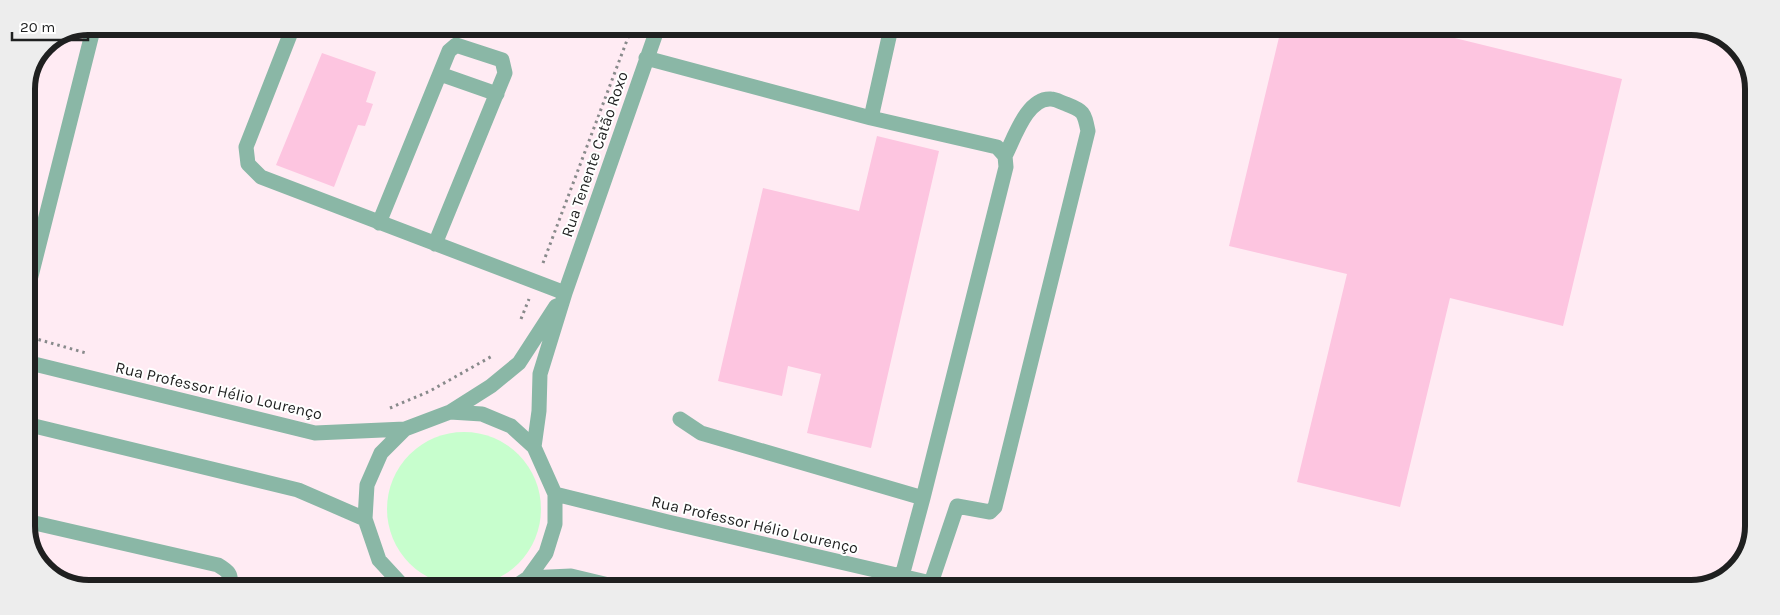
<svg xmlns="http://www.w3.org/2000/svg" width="1780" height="615" font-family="Karla,sans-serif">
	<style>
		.education { fill: #ffebf3 }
		.green { fill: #c7fecd }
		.building { fill: #fdc5e0 }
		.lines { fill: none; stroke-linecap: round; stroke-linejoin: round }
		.path { stroke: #888a8b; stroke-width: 3; stroke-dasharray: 2.5 4; stroke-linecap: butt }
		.minor { stroke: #8ab7a6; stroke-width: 15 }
		.labels { text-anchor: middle; stroke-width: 4; stroke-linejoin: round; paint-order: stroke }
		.street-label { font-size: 16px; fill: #1f2020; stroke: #fff }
		.rim { fill: none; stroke: #1f2020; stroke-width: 6 }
	</style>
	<rect width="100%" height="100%" fill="#f9fbfd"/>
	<path class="education" d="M90 26 1711 30 1741 51 1754 85 1750 546 1729 576 1691 589 69 585 39 564 26 530V86L45 45Z"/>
	<path class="green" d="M387 509a77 77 0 1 1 154 0a77 77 0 1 1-154 0Z"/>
	<path class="building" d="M1281 29H1418L1622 79 1563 326 1450 298 1400 507 1297 482 1347 274 1229 246Z
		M322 53 376 72 366 102 373 104 365 126 358 125 334 187 276 165Z
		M877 136 939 151 871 448 807 433 821 374 788 366 782 396 718 381 763 188 859 211Z
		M51 573 82 579 105 586 69 585Z"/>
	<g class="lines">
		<path class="path" d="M543 263 632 27
			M521 319 529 299
			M26 336 86 353
			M390 408 430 391 494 355"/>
		<path class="minor" d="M293 27 246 147 248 164 261 177 565 293
			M646 58 871 118 997 147 1005 156 1006 167 923 498 902 576
			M440 74 497 94
			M871 118 891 28
			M379 223 449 51 456 45 502 60 505 73 435 244
			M26 296 94 26
			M26 362 315 433 405 429
			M450 412 491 386 519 363 556 306
			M680 419 701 433 923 498
			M26 424 298 490 365 519
			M534 447 539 411 540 374 565 293 658 27
			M555 494 668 522 948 587
			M26 521 218 565C228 571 232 574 230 586
			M528 578 571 576 617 587
			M931 583 957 506 990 512 995 507 1088 131C1084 112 1084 111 1066 104 1062 103 1056 99 1051 99 1027 97 1014 139 1005 156
			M403 586 379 560 365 519 367 485 381 453 405 429 450 412 482 414 511 426 534 447 555 494V524L546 553 528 578 516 586"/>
	</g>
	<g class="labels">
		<g class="street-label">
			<text transform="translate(594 154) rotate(-71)" y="6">Rua Tenente Catão Roxo</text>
			<text transform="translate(219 390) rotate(13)" y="6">Rua Professor Hélio Lourenço</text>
			<text transform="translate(755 524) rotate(13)" y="6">Rua Professor Hélio Lourenço</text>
		</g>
	</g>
	<path d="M0 0H1780V615H0ZM89 35H1691A54 54 0 0 1 1745 89V526A54 54 0 0 1 1691 580H89A54 54 0 0 1 35 526V89A54 54 0 0 1 89 35Z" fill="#ededed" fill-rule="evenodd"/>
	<path class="rim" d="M89 35H1691A54 54 0 0 1 1745 89V526A54 54 0 0 1 1691 580H89A54 54 0 0 1 35 526V89A54 54 0 0 1 89 35Z"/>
	<path d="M12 32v8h76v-8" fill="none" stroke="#1f2020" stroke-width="2.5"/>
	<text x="20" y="32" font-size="15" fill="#1f2020" stroke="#ffffff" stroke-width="4" paint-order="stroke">20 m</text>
</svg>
